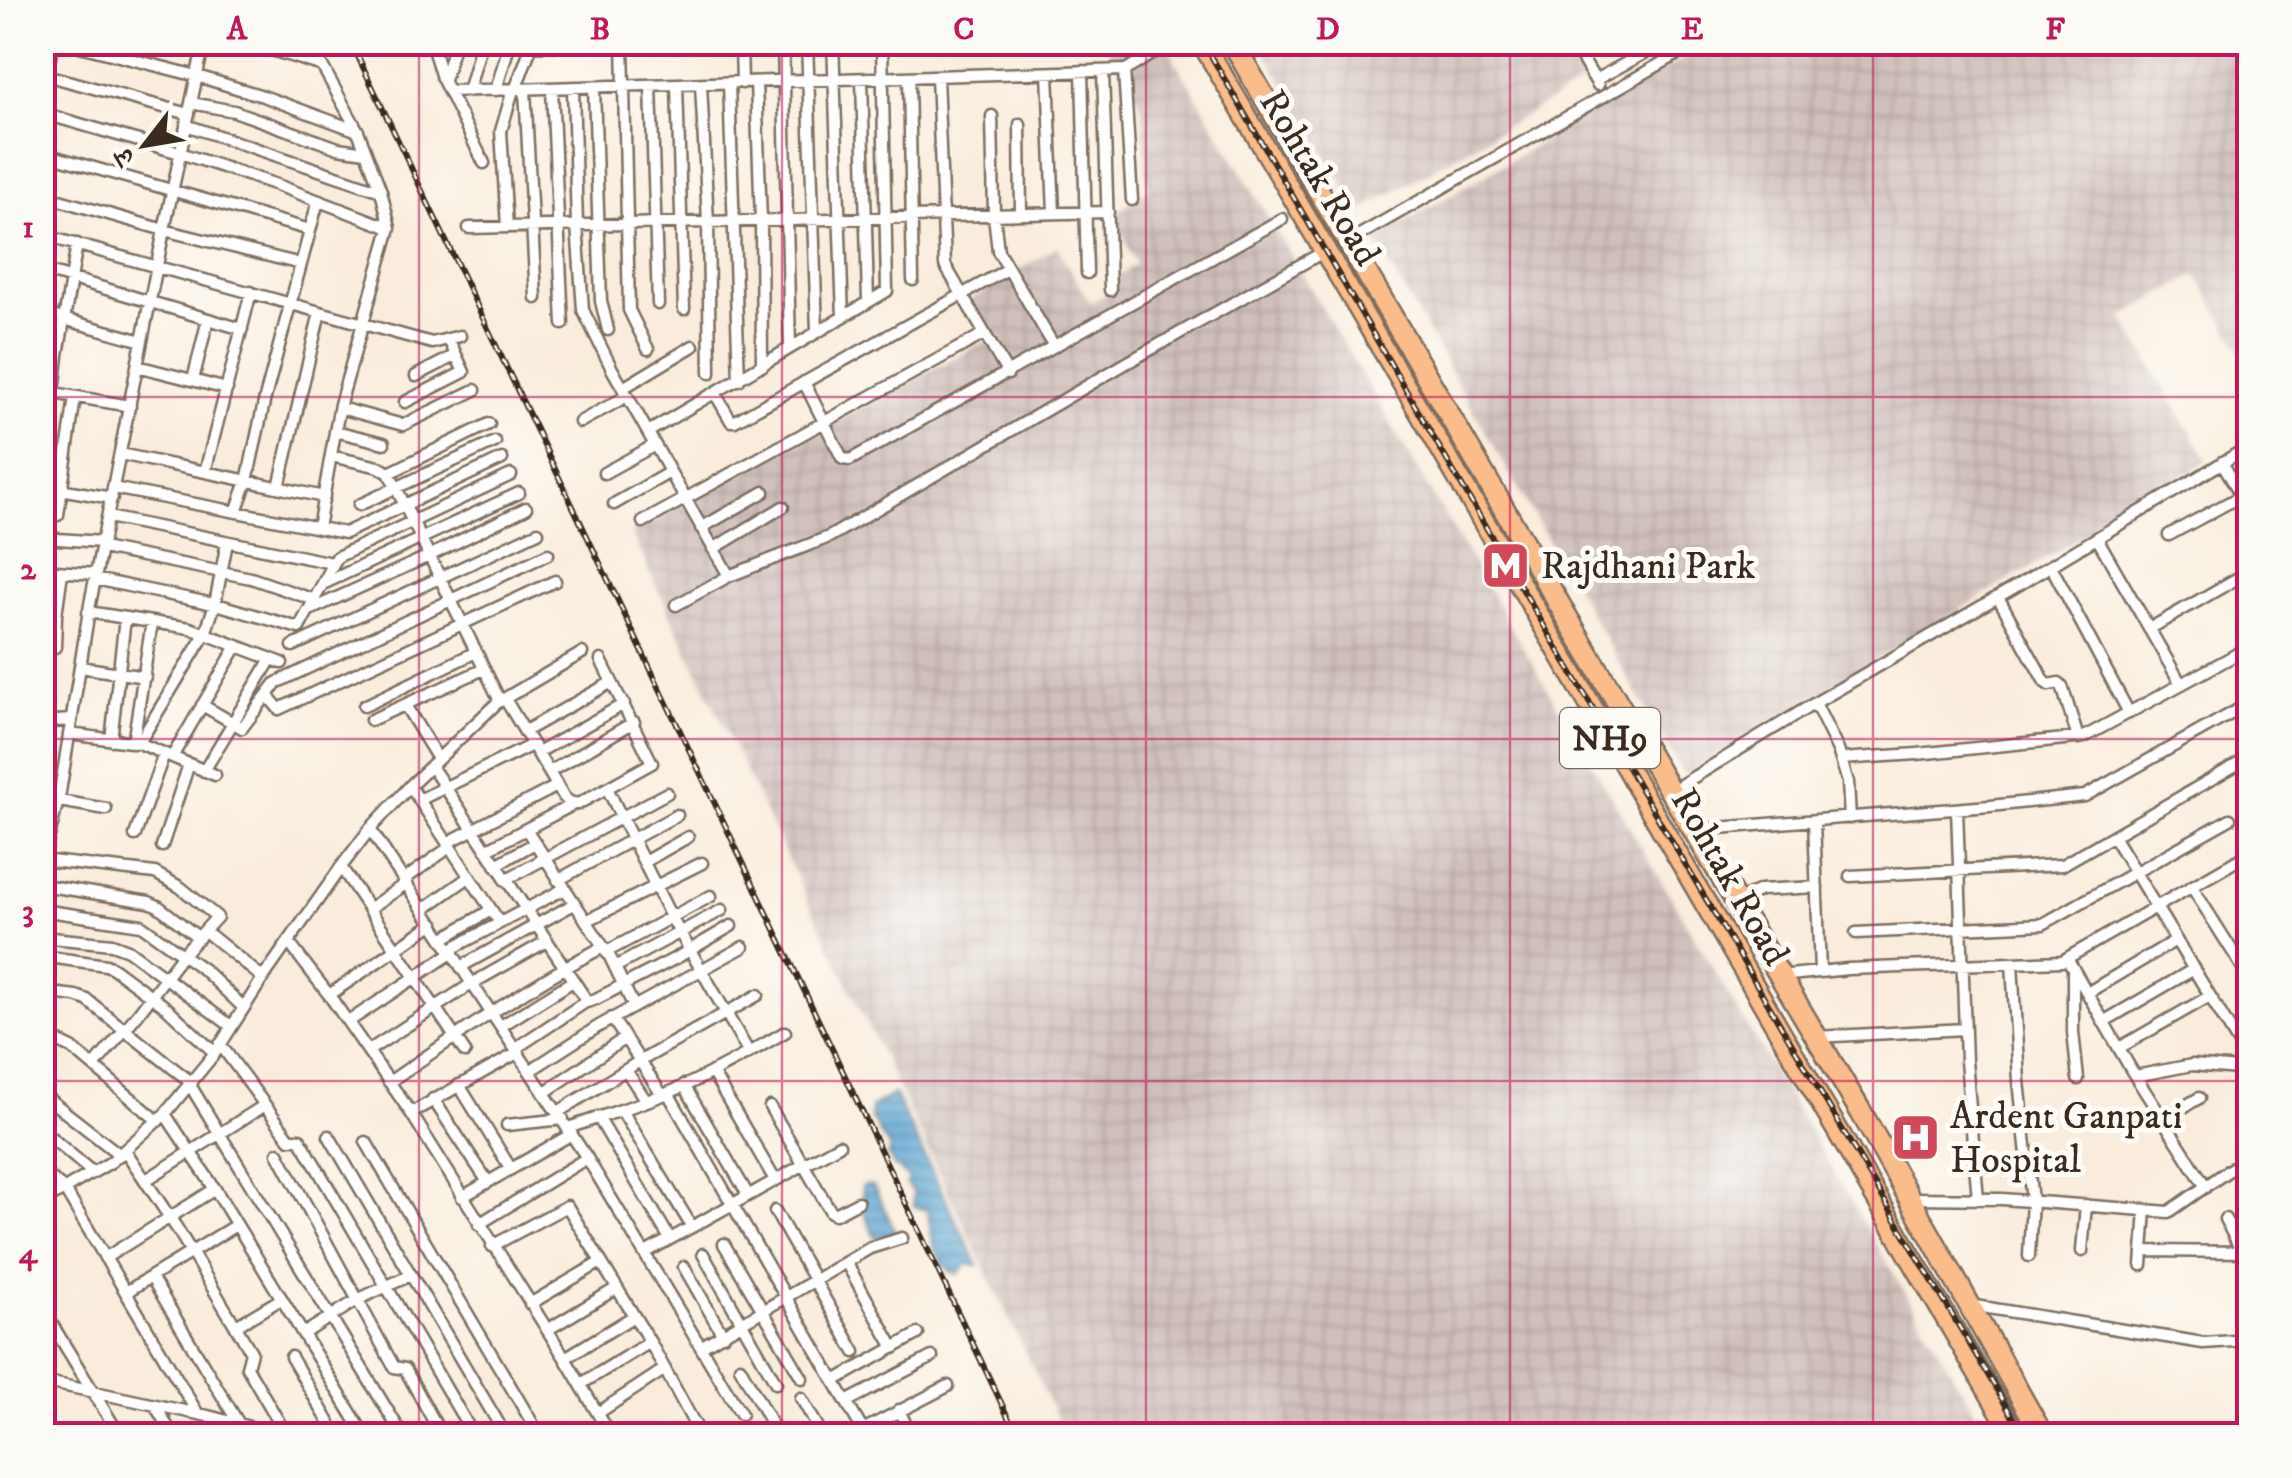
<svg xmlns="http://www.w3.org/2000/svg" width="2292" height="1478" font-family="'IM FELL DW Pica','Noto Serif Devanagari',serif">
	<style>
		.industrial { fill: url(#industrial-grid) }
		.water { fill: url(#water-rules); stroke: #4c6778; stroke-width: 2.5 }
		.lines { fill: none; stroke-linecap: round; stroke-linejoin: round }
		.street-casing { stroke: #7e6e60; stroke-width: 15 }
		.highway-casing { stroke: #7e6e60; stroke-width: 25 }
		.street { stroke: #fff; stroke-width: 10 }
		.highway { stroke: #fabc8b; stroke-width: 20 }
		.rail-casing { stroke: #3b2a1e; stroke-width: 6 }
		.rail { stroke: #fdfcf7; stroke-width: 2.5; stroke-dasharray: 8; stroke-linecap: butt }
		.grid { fill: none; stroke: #c2185b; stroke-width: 2.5; stroke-opacity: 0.55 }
		.labels { text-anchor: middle; stroke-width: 10; stroke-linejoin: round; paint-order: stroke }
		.shield { fill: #fdfcf7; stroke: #75695f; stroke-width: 2.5 }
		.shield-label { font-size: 35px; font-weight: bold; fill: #3b2a1e }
		.street-label { font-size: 38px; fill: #3b2a1e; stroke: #fdfcf7 }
		.poi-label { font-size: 38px; fill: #3b2a1e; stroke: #fdfcf7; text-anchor: start }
		.neatline { fill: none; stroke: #c2185b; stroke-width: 4 }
		.grid-label { font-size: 32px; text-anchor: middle; font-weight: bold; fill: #c2185b }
	</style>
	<defs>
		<pattern id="industrial-grid" width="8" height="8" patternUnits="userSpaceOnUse" patternTransform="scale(2.5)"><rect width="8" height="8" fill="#d0c0bc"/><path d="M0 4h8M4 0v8" fill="none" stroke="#b4a5a1"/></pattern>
		<pattern id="water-rules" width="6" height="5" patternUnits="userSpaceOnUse" patternTransform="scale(2.5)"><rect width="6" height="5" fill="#5ca4d3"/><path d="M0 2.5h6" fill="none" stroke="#4d86ab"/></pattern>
	</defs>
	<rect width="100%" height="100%" fill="#fdfcf7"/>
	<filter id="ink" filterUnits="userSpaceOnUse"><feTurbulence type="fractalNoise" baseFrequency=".01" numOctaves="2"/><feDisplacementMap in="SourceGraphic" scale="20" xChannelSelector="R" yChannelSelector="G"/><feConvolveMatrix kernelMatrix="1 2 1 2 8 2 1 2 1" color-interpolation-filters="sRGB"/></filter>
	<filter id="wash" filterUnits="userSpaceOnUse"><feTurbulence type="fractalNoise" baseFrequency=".0048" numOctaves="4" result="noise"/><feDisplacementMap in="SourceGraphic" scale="40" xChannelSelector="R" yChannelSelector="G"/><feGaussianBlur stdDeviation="2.25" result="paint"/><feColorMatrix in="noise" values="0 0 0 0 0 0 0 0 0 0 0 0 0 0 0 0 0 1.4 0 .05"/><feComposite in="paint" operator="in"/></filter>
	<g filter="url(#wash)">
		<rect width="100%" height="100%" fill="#f9ecdc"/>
		<path class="industrial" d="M1105 43H1165L1989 1435H1065L631 533 991 338 970 300 1057 247 1090 303 1113 291 1114 279 1136 264 1112 216 1148 190 1142 107Z
			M1260 43H1571L1592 77 1359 212Z
			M1710 43H2249L2250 365 2196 275 2122 317 2208 461 1684 775 1375 240Z"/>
		<path class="water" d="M894 1094 978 1265 967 1264 957 1275 952 1271 949 1272V1267L943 1266C942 1257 935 1252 933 1244 931 1233 930 1222 927 1210L914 1206 913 1192 906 1184 909 1182 907 1176 902 1173 900 1168H895L888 1155 891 1153C887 1137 878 1137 876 1124L871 1120V1108Z
			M865 1185 873 1186 896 1233 876 1239 861 1205 863 1201 862 1187Z"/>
	</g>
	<g filter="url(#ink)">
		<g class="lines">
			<defs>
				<path id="street" d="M64 42 197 76 263 96 358 131
					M246 42 320 65
					M309 42 358 131 381 191 390 228 340 404 318 528
					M431 42 442 78 484 163
					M623 42 629 310 648 349
					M783 42 790 348
					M807 42 817 331
					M833 42 843 317
					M1572 42 1598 85
					M741 44 742 83
					M532 45 741 46
					M1124 70 1132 200
					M1082 71 1087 273
					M1103 71 1110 290
					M1048 73 1054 213
					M42 74 189 114
					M937 77 945 265 1008 374
					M909 78 913 280
					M862 79 868 302
					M444 80 455 42
					M1595 80 1665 42
					M756 82 761 221 762 366
					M729 83 739 380
					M701 84 708 222 710 373
					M677 85 684 309
					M651 86 658 304
					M573 88 577 225 583 310 612 369 729 576
					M594 88 601 301 608 330
					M525 89 536 298
					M552 89 563 324
					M496 90 510 42
					M515 90 533 42
					M449 91 1126 70 1171 42
					M468 91 482 42
					M42 97 53 42
					M191 103 234 111 338 148 366 152
					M42 113 180 153 277 185 390 228
					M992 116 994 215 998 251 1054 346
					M1020 124 1021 214
					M186 125 381 191
					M42 153 310 230
					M42 195 164 230 301 264
					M507 227 501 131 513 90
					M469 228 1108 212
					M42 235 432 343 460 336
					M1349 241 1699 42
					M42 270 242 329
					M42 313 142 341
					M137 366 227 389
					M416 376 456 355
					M193 380 208 319
					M804 382 841 456 843 459 850 460 1282 219
					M623 388 693 346
					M42 391 130 406
					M54 393 58 355 77 244
					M715 393 731 421H735L1008 269
					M405 402 464 372 449 340
					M340 408 403 425 475 390
					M580 422 627 396
					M335 431 384 443
					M648 432 887 291 882 42
					M120 454 324 497
					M331 456 379 467 389 473 500 701
					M2222 462 2250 511
					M205 472 251 292
					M389 473 489 424
					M604 473 655 445
					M42 486 112 498
					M279 487 320 312
					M113 488 345 533 502 459
					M614 504 670 472
					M359 505 495 442
					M236 512 247 481 265 398 318 201
					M58 515 75 397
					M108 517 332 563
					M643 522 984 334
					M701 528 764 492
					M2169 535 2250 491
					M42 538 103 542
					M2097 538 2181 684
					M102 548 251 578 315 600
					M713 549 783 507
					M2051 566 2129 713
					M42 570 96 574
					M95 579 223 606 299 628 337 557 511 475
					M325 583 519 493
					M1998 597 2045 682 2049 685 2059 683 2062 686 2078 738
					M676 605 729 576 829 537 1123 365 1325 251
					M310 610 429 556 526 508
					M88 612 190 628 282 663
					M2149 629 2250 571
					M293 646 538 532
					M55 647 56 615 62 572
					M80 667 145 677
					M267 695 279 709 555 581
					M505 699 564 797 569 802 578 804 652 763 601 660
					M1815 703 1838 750 1848 782 1850 818
					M202 705 242 728 276 683 548 554
					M405 705 438 759
					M364 706 476 652
					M371 720 484 669
					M42 722 71 720
					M525 731 612 682
					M69 734 139 743 215 775
					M111 740 125 618
					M133 743 152 622
					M139 743 205 634 215 604 227 542
					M537 753 624 704
					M172 757 237 646
					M1841 759 1917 754 2084 737 2250 647
					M431 766 587 1001 516 1048
					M204 771 271 659
					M549 772 634 722
					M410 786 500 923
					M607 788 671 917 749 1053
					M1671 791 1820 700 2020 584 2250 446
					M42 798 106 809
					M419 800 532 745
					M1957 809 1966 1061 1978 1199
					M1814 821 1820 971
					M370 829 587 1158 741 1414
					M526 829 610 957 634 1007
					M1694 830 1990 806 2085 796 2250 703
					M135 835 164 754
					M2113 836 2250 1062
					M447 843 557 786
					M162 846 189 764
					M486 850 574 804
					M42 860 155 873 180 887 217 917 183 954 137 1015 94 1066
					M644 862 688 837
					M42 865 60 792 90 604 164 230 204 42
					M496 865 535 843
					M341 867 465 1052
					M1850 876 2062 865 2250 757
					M405 879 450 847
					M505 880 667 793
					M558 880 677 815
					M42 885 149 902 158 906 199 938
					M2192 887 2250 979
					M1736 902 1760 890 1817 887
					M370 908 407 883
					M424 909 469 877
					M42 910 141 925 204 970 243 1007
					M586 921 702 863
					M205 931 263 978
					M1856 933 2043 924 2230 819
					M42 937 112 944 128 950 231 1026
					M444 938 491 910
					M289 943 329 995 411 1113 565 1358 611 1436
					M451 949 564 889
					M606 952 711 896
					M42 956 106 965 113 968 167 1008 215 1053
					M2067 958 2132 1071 2206 1187
					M2012 963 2019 1081 2032 1201 2029 1256
					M462 966 574 904
					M615 967 722 910
					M2073 971V1032L2078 1079
					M1780 976 1848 969 2062 961 2250 853
					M42 992 76 996 87 1000 192 1083
					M2087 993 2176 940
					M329 995 434 923
					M587 1002 596 999 678 957 731 926
					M612 1018 662 1095
					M348 1022 453 952
					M2103 1022 2194 969
					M501 1026 573 981
					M42 1034 72 1048 158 1121
					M1816 1037 1965 1029
					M220 1044 290 1139H300L474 1436
					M2119 1048 2210 996
					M368 1051 473 983 547 941
					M531 1070 599 1026 743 947
					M626 1070 646 1101
					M712 1072 775 1180
					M2135 1076 2192 1065 2250 1070
					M389 1082C459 1034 528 986 603 947
					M190 1085 403 1436
					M459 1085 511 1169
					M684 1085 748 1195
					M545 1092 625 1038
					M668 1093 866 1436
					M42 1094 120 1155
					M433 1099 488 1182
					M770 1107 831 1212 835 1214 858 1202
					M622 1111 692 1227
					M558 1112 640 1061 758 995
					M411 1113 519 1052
					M165 1114 215 1189 365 1436
					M598 1117 670 1239
					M2163 1119 2199 1098
					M507 1125 563 1119
					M568 1128C603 1116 638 1105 673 1091 712 1074 749 1053 785 1032
					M42 1130 93 1173
					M329 1136 506 1436
					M366 1142 540 1436
					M125 1150 178 1230 251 1352 247 1367 287 1436
					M278 1153 394 1367 405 1369 442 1436
					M42 1171 65 1190 198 1414
					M146 1180 265 1105
					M462 1197 572 1134
					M1910 1198 2002 1199 2169 1212 2232 1168 2250 1160
					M42 1202 111 1162 165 1114 215 1053 263 978 341 867 370 829 412 784 497 703 582 653
					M775 1211 855 1352
					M2225 1219 2242 1252
					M479 1224 587 1158
					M724 1244 802 1378
					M492 1246 567 1206 650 1342 701 1436
					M2082 1251 2086 1205
					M2143 1251 2250 1252
					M645 1253 839 1145
					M703 1254 776 1383
					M105 1258 215 1189
					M846 1262 894 1348
					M2142 1265 2146 1210
					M684 1267 723 1335
					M151 1277 239 1424
					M126 1292 236 1225
					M530 1304 601 1262
					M1970 1305 2203 1343 2250 1340
					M42 1308 120 1436
					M236 1326 281 1299
					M547 1330 617 1288
					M303 1334 359 1299 411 1275
					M702 1346 870 1248 902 1238
					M291 1357 337 1436
					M565 1358 634 1316
					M740 1367 778 1436
					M42 1381 208 1416 283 1436
					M834 1381 918 1334
					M581 1384 650 1342
					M801 1398 823 1436
					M846 1402 932 1357
					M155 1405 173 1436
					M899 1410 911 1436
					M598 1413 665 1369
					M863 1430 948 1386
					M2232 1436 2250 1425"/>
				<path id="highway" d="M1202 42 1420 412 2015 1436
					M1232 42 1568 619 1861 1112 2043 1436"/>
			</defs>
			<use href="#street" class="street-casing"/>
			<use href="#highway" class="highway-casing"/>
			<use href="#street" class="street"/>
			<use href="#highway" class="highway"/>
			<defs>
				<path id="rail" d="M351 42 1017 1436
					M1203 42 1508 565 2024 1436"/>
			</defs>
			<use href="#rail" class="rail-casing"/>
			<use href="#rail" class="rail"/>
		</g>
	</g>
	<path class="grid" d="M419 42V1436M782 42V1436M1146 42V1436M1510 42V1436M1873 42V1436M42 397H2250M42 739H2250M42 1081H2250"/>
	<defs>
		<symbol id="metro-square" viewBox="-11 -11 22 22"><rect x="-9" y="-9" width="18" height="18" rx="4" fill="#d1495b" stroke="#fdfcf7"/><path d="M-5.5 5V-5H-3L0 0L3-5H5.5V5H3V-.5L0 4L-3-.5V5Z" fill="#fff"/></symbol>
		<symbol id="hospital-square" viewBox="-11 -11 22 22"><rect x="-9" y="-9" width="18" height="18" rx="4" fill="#d1495b" stroke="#fdfcf7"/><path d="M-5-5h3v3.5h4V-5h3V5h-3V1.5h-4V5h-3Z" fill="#fff"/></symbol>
	</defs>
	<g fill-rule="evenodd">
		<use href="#metro-square" x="1478" y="538" width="55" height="55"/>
		<use href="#hospital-square" x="1888" y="1110" width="55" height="55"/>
	</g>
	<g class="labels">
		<rect class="shield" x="1560" y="708" width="100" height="60" rx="8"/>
		<g class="shield-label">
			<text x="1610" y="750">NH9</text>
		</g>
		<g class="street-label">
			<text transform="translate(1321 177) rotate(59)" y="13">Rohtak Road</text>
			<text transform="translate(1731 876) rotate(60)" y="13">Rohtak Road</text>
		</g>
		<g class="poi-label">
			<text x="1541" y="578">Rajdhani Park</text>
			<text x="1950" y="1128">Ardent Ganpati<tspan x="1950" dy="44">Hospital</tspan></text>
		</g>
	</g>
	<rect width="2292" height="1478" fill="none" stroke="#fdfcf7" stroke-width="110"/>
	<g transform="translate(145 145) rotate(239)" stroke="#fdfcf7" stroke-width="8" paint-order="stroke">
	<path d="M0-8L18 38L0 25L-18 38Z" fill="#3b2a1e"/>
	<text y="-15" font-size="28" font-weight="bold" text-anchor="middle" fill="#3b2a1e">उ</text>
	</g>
	<rect x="55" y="55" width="2182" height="1368" class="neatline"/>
	<g class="grid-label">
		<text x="237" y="39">A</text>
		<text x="600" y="39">B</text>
		<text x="964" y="39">C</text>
		<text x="1328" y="39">D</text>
		<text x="1692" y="39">E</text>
		<text x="2055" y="39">F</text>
		<text x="28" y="237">1</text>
		<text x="28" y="579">2</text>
		<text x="28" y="921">3</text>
		<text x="28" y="1263">4</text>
	</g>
</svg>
